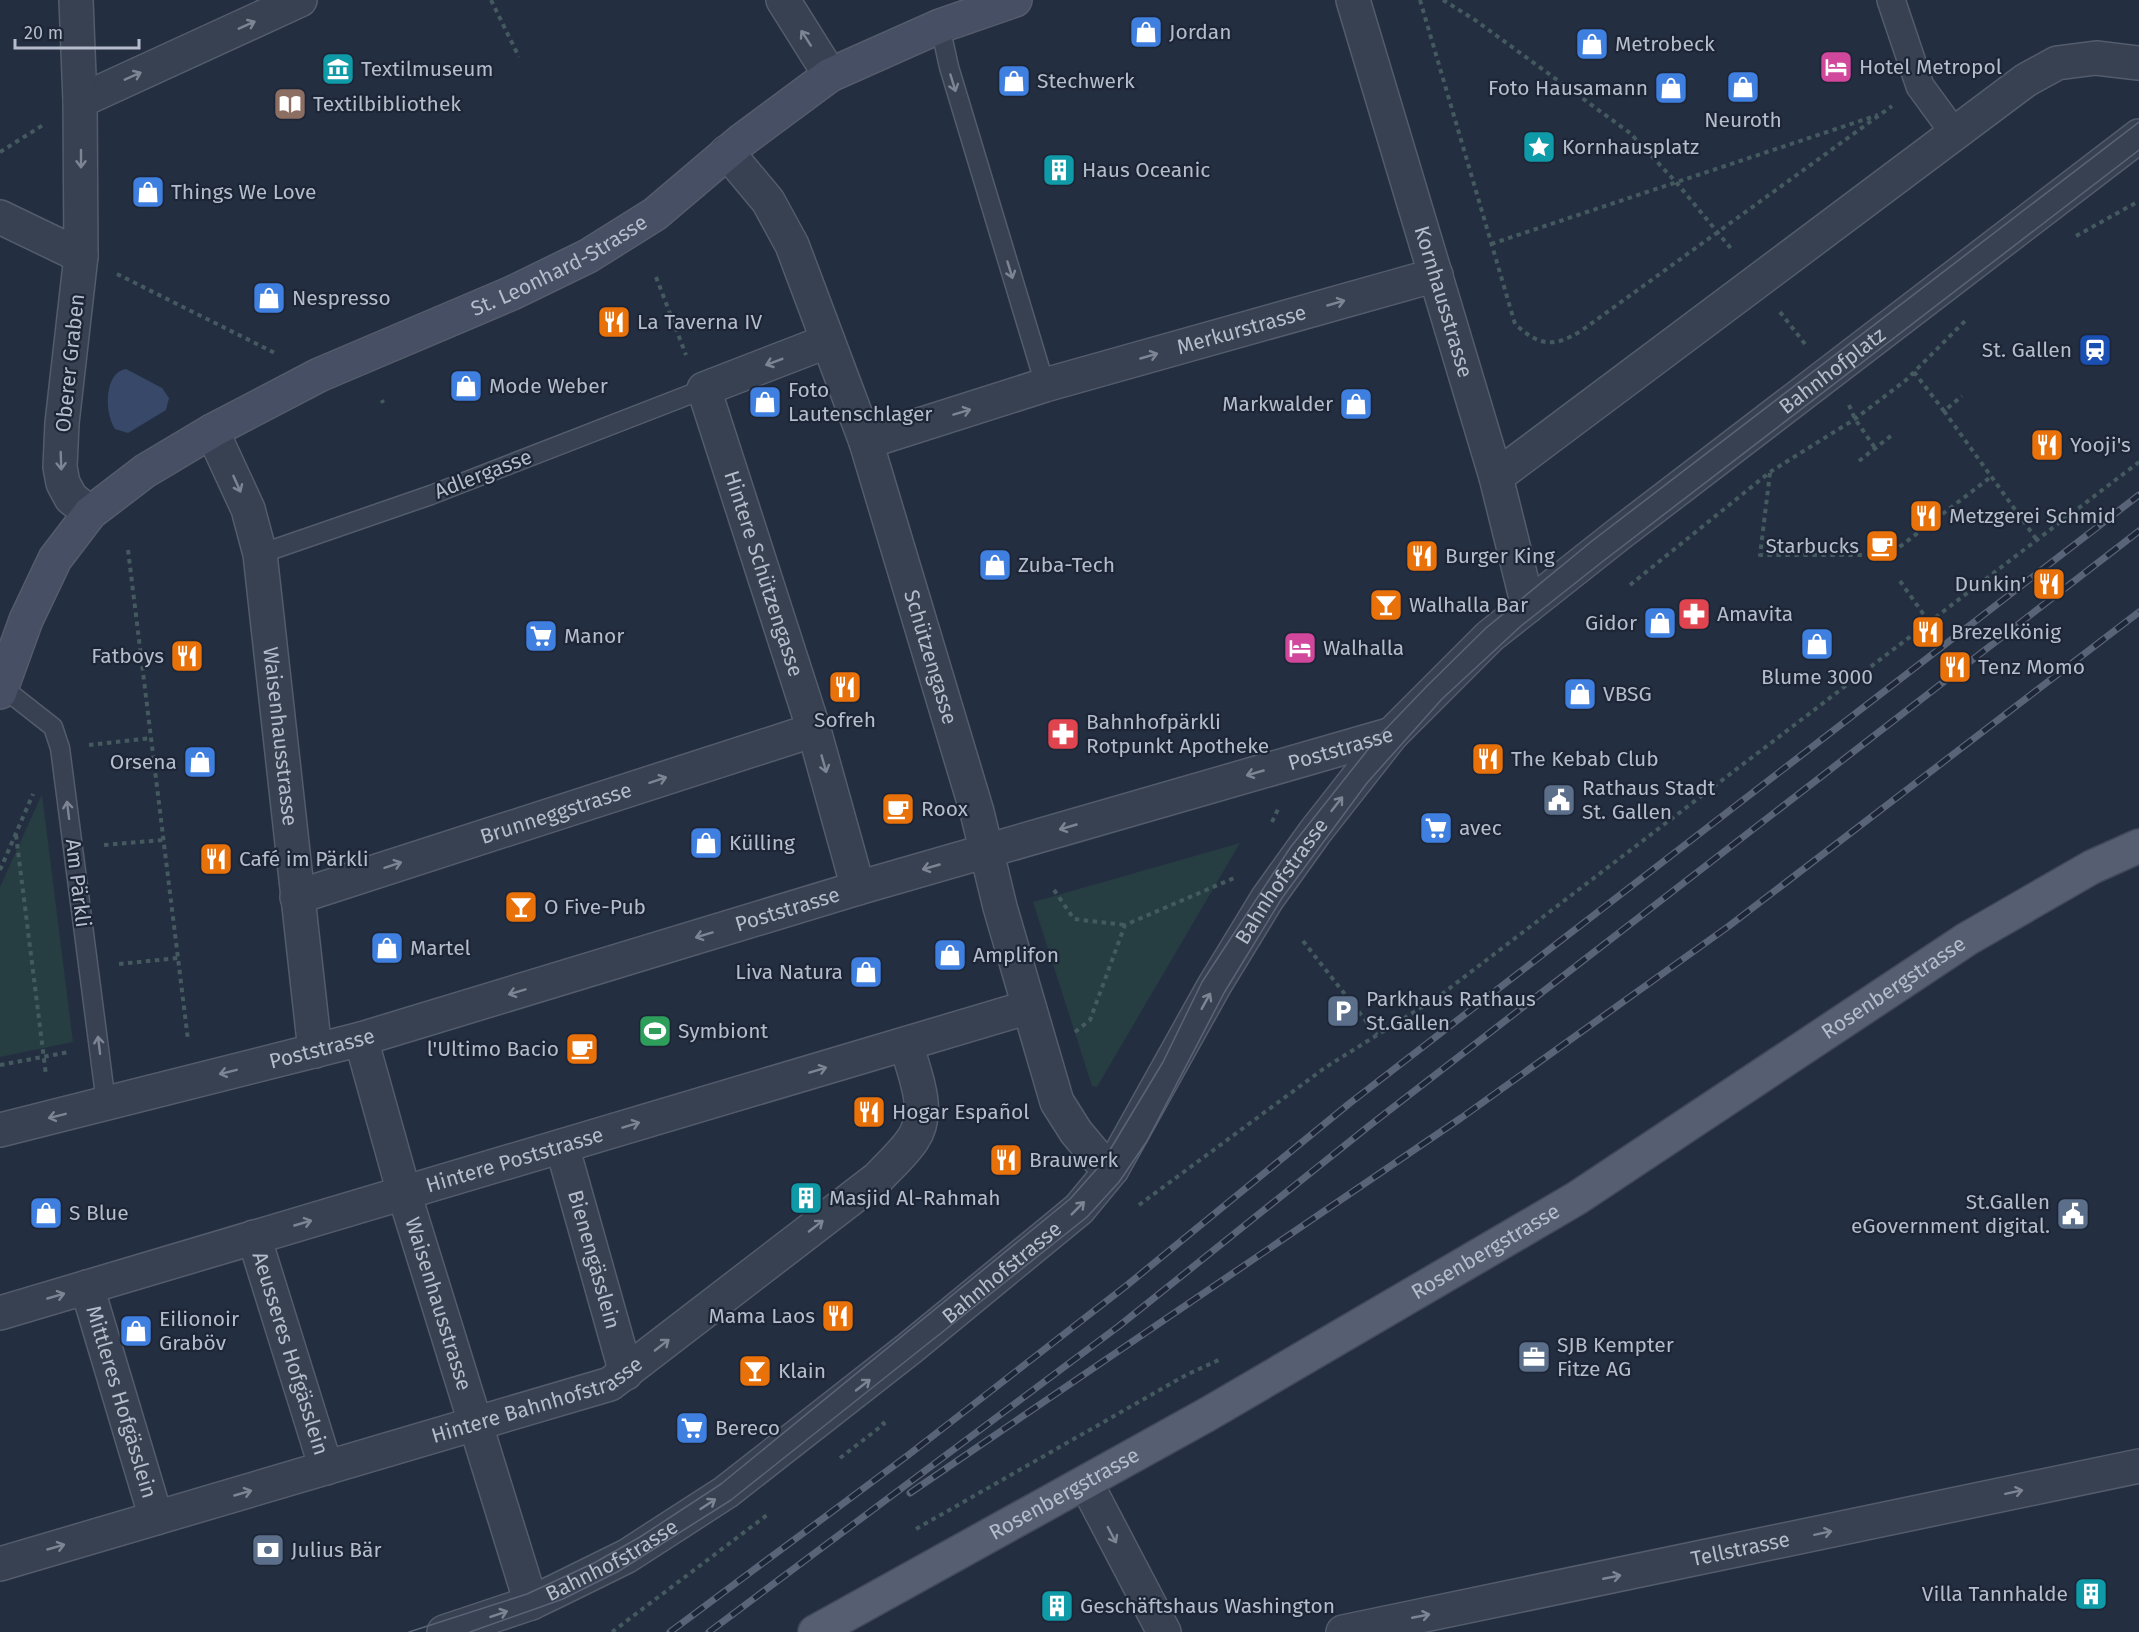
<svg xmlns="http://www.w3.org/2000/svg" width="2139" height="1632" font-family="'Fira Sans',sans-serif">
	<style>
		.green { fill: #263d42 }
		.water { fill: #374869 }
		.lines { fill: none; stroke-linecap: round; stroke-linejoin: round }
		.service-casing { stroke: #535c6b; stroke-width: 21 }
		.pedestrian-casing { stroke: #535c6b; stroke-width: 30 }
		.minor-casing { stroke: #535c6b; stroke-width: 36 }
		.tertiary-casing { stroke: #535c6b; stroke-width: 36 }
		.secondary-casing { stroke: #535c6b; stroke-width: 36 }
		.primary-casing { stroke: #424a5a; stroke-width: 36 }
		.path { stroke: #445a5f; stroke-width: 4; stroke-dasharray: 4.5 4.5; stroke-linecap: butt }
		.service { stroke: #384151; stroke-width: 18 }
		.pedestrian { stroke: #384151; stroke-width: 27 }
		.minor { stroke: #384151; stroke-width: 33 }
		.tertiary { stroke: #384151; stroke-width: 33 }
		.secondary { stroke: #464f64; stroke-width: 33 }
		.primary { stroke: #565f71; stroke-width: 33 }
		.tram { stroke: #5a6478; stroke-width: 1.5 }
		.rail-casing { stroke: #5a6478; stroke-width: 7 }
		.rail { stroke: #1d2636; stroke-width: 4.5; stroke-dasharray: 14; stroke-linecap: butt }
		.oneway { stroke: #7d8594 }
		.labels { text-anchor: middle; stroke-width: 4.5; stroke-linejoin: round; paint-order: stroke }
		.poi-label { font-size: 21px; fill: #b5bccb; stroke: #1d2636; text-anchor: start }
		.street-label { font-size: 21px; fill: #b5bccb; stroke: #1d2636 }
	</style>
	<rect width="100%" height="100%" fill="#242e41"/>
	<path class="green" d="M42 794 73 1042 0 1057V887Z
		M1240 843 1097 1087 1092 1086 1033 902Z"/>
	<path class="water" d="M126 369 162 388 169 398 166 410 128 433 115 429C104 413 104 372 126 369Z"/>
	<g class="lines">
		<defs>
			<path id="service" d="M940 26 949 67 1045 385
				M260 554 431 495 704 389
				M2 687 53 727 60 748 106 1103"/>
			<path id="pedestrian" d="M1891 0 1920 86 1955 134"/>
			<g id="minor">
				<path d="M783 0 830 75"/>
				<path id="s1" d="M1353 0 1496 477 1528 606"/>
				<path d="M80 101 300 0"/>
				<path id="s2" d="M727 152 768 201 792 245 866 442 977 812 1000 907 1057 1102 1076 1132 1102 1163 1112 1169"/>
				<path d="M0 217 81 256"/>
				<path id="s3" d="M828 341 704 389 814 730 858 888"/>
				<path id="s4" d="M212 431 248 509 260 554 315 1051"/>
				<path id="s5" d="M866 442 1045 385 1436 275"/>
				<path d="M1496 477 2026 80 2057 63 2096 58 2139 63"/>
				<path id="s6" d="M297 897 814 730"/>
				<path id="s7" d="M361 1039 404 1193 531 1603"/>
				<path id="s8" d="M0 1130 361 1039 858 888 1392 734"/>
				<path id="s9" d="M562 1146 626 1373"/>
				<path id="s10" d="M254 1237 326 1468"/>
				<path id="s11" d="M87 1287 156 1518"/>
				<path id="s12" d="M0 1313 1029 1007"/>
				<path d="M1086 1483 1164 1632"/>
				<path id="s13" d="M0 1564 610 1384 878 1178C889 1166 904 1153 913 1139 932 1111 914 1073 906 1044"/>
				<path id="s14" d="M444 1632 531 1603 558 1590 627 1556 726 1492 910 1348 1079 1209 1112 1169 1214 986 1267 899 1315 832 1392 734 1490 636 1619 534 2139 136"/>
				<path id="s15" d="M1343 1632 2139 1466"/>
			</g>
			<path id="tertiary" d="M76 0 80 101 81 256 62 423 60 467 63 483 71 498 90 513"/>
			<g id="secondary">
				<path id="s16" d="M0 692 26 620 55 559 90 513 145 471 212 431 319 375 512 293 588 256 655 214 741 141 830 75 940 26 1015 0"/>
			</g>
			<g id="primary">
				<path id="s17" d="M815 1632 1208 1414 1577 1198 1967 939 2092 867 2139 846"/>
			</g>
		</defs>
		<use href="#service" class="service-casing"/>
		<use href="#pedestrian" class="pedestrian-casing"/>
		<use href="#minor" class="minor-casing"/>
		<use href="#tertiary" class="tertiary-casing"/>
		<use href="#secondary" class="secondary-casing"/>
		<use href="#primary" class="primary-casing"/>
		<path class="path" d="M491 0 519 57
			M1420 0 1515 324C1539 346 1553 348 1581 331L1892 106
			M1443 0 1475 20 1630 133 1676 182 1733 251
			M0 152 43 125
			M2076 236 2139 201
			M1491 244 1878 115
			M117 274 277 354
			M656 277 686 355
			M1780 312 1805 344
			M1914 372 1944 411 1962 396
			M382 400 383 403
			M1849 405 1855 419 1875 448
			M1944 411 2037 540
			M1859 461 1892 435
			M1770 473 1760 555H1889L1992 476
			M128 550 188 1040
			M1900 581 1929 622
			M1630 585 1770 472 1855 419 1906 380 1966 320
			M89 745 151 738
			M1272 822 1279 807
			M16 835 46 1075
			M104 845 163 840
			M0 870 33 794
			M1054 890 1074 919 1125 925
			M1303 941 1377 1035
			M119 964 178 958
			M1075 1032 1090 1020 1125 925 1234 878
			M0 1065 69 1052
			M1139 1205 1326 1067 1438 997 2139 462
			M840 1458 884 1424 880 1419
			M916 1529 1186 1375 1221 1359
			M612 1632 767 1515"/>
		<use href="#service" class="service"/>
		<use href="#pedestrian" class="pedestrian"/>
		<use href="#minor" class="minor"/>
		<use href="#tertiary" class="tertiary"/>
		<use href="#secondary" class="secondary"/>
		<use href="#primary" class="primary"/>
		<path class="tram" d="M409 1632 527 1594 594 1563 640 1537 721 1484 1070 1199 1102 1163 1163 1062 1202 982 1290 848 1377 738 1427 686 1486 628 1592 541 2139 122
			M470 1632 563 1599 619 1571 731 1500 1087 1217 1119 1182 1147 1141 1224 993 1282 898 1367 783 1442 699 1521 626 1602 562 2139 150"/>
		<defs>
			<path id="rail" d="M910 1493 1461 1118 1729 926 2139 612
				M670 1632 907 1456 1126 1286 1350 1103 2139 495
				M709 1632 1119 1326 1369 1126 2139 531"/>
		</defs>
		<use href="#rail" class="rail-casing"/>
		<use href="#rail" class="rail"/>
	</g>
	<defs><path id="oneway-shaft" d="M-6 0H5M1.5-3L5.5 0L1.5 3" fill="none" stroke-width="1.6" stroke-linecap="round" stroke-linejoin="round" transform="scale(1.5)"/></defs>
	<g class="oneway">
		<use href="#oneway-shaft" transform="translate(247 25) rotate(-24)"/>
		<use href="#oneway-shaft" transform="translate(806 38) rotate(-123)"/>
		<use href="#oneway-shaft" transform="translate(133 76) rotate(-24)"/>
		<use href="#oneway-shaft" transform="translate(953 83) rotate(73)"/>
		<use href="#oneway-shaft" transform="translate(81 159) rotate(90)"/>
		<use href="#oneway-shaft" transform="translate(1010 270) rotate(73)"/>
		<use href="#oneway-shaft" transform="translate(1336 303) rotate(-16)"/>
		<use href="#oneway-shaft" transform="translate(1149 356) rotate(-16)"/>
		<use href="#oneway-shaft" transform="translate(774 362) rotate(159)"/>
		<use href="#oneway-shaft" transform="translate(962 412) rotate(-17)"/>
		<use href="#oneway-shaft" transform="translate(61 461) rotate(88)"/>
		<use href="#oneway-shaft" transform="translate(237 484) rotate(66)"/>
		<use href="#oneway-shaft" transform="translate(824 764) rotate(74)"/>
		<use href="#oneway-shaft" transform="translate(1255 773) rotate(164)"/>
		<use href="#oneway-shaft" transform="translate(658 780) rotate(-18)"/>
		<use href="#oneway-shaft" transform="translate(1337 804) rotate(-52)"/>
		<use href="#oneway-shaft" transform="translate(68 810) rotate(-97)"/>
		<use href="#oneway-shaft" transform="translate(1068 827) rotate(164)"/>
		<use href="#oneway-shaft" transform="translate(393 865) rotate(-18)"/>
		<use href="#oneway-shaft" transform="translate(931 867) rotate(164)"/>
		<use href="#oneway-shaft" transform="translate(704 935) rotate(163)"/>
		<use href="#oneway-shaft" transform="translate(517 992) rotate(163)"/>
		<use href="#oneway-shaft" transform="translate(1206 1001) rotate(-61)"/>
		<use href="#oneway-shaft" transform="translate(99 1045) rotate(-97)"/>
		<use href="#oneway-shaft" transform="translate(818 1070) rotate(-17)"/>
		<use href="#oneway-shaft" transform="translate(228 1072) rotate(166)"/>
		<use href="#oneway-shaft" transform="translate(57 1116) rotate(166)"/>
		<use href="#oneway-shaft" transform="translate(631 1125) rotate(-17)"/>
		<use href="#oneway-shaft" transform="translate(1078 1208) rotate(-45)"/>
		<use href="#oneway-shaft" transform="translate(303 1223) rotate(-16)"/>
		<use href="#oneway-shaft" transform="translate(816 1226) rotate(-38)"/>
		<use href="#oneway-shaft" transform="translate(56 1296) rotate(-16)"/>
		<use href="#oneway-shaft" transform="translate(662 1345) rotate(-38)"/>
		<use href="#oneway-shaft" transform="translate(863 1385) rotate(-38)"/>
		<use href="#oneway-shaft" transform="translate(2014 1492) rotate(-12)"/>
		<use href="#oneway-shaft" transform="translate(243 1493) rotate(-16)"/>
		<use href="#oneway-shaft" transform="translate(708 1504) rotate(-33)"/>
		<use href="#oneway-shaft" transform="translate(1823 1533) rotate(-12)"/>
		<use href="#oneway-shaft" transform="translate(1112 1535) rotate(62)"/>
		<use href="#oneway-shaft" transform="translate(56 1547) rotate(-16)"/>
		<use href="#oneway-shaft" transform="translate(1612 1577) rotate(-11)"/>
		<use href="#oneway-shaft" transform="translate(499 1614) rotate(-19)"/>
		<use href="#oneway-shaft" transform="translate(1421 1616) rotate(-11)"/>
	</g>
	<defs>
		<symbol id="shop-square" viewBox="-11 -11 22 22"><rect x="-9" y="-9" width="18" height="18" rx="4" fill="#3f7fe0" stroke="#1d2636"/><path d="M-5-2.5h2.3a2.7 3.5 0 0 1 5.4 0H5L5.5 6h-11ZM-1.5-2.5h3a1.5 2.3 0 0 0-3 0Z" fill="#fff"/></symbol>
		<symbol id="hotel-square" viewBox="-11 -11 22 22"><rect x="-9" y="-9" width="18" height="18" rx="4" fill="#d1479c" stroke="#1d2636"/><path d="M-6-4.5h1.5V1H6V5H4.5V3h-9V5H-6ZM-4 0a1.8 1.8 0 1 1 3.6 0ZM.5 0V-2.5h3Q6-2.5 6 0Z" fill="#fff"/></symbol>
		<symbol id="museum-square" viewBox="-11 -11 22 22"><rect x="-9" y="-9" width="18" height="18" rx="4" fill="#0f9aa8" stroke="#1d2636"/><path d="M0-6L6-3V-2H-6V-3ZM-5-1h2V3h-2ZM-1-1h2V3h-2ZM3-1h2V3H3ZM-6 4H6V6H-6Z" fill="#fff"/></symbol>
		<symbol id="library-square" viewBox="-11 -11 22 22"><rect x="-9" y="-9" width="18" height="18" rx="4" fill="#8d6e63" stroke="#1d2636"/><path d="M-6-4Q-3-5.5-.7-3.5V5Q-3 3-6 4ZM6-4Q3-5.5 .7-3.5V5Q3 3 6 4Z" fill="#fff"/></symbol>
		<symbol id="sight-square" viewBox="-11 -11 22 22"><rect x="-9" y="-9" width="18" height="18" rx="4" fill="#0f9aa8" stroke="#1d2636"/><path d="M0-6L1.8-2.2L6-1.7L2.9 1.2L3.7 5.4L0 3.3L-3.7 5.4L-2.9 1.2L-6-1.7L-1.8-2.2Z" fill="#fff"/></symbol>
		<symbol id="building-square" viewBox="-11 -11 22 22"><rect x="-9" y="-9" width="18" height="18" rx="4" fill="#0f9aa8" stroke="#1d2636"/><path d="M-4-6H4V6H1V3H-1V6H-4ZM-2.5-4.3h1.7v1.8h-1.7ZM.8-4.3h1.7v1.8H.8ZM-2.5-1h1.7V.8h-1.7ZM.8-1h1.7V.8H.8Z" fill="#fff"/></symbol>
		<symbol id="restaurant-square" viewBox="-11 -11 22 22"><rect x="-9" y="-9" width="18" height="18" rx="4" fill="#e8710a" stroke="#1d2636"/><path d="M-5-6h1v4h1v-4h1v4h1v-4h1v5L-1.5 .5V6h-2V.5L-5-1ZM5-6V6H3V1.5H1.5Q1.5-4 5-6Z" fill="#fff"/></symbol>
		<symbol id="station-square" viewBox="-11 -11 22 22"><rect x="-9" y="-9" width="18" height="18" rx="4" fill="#1a4fb4" stroke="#1d2636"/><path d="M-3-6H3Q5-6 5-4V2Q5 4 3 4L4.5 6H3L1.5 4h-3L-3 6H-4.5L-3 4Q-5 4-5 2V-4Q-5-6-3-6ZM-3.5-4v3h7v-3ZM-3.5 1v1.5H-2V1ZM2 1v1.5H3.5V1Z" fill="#fff"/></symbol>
		<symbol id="cafe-square" viewBox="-11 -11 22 22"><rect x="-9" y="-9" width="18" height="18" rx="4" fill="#e8710a" stroke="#1d2636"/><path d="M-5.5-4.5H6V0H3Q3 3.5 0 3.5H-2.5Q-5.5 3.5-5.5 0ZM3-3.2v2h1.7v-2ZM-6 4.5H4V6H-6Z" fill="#fff"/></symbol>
		<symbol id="bar-square" viewBox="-11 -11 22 22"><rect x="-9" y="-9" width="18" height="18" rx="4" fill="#e8710a" stroke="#1d2636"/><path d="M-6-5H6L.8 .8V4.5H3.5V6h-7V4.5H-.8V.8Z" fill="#fff"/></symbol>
		<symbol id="pharmacy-square" viewBox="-11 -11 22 22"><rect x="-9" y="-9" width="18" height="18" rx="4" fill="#e0444e" stroke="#1d2636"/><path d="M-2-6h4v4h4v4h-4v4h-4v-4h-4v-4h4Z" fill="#fff"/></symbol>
		<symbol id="supermarket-square" viewBox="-11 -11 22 22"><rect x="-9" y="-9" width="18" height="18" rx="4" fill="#3f7fe0" stroke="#1d2636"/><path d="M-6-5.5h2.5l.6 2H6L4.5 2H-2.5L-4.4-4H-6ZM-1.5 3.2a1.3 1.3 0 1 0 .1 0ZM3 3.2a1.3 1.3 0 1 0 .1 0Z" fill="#fff"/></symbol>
		<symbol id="civic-square" viewBox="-11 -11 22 22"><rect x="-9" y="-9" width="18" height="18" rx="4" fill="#5c6f8a" stroke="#1d2636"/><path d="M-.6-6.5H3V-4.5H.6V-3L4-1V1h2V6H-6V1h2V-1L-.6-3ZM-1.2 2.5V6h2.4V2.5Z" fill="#fff"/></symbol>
		<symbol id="parking-square" viewBox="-11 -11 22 22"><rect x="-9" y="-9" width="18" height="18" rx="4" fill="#5c6f8a" stroke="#1d2636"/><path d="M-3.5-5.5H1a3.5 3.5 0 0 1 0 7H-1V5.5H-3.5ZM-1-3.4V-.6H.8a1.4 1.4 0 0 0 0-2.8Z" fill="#fff"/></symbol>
		<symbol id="stadium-square" viewBox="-11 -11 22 22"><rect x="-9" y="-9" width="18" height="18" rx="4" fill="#2e9e5b" stroke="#1d2636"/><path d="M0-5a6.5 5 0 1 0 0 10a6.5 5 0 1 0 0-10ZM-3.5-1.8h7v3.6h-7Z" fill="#fff"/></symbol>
		<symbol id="office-square" viewBox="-11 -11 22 22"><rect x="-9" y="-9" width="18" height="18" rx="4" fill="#5c6f8a" stroke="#1d2636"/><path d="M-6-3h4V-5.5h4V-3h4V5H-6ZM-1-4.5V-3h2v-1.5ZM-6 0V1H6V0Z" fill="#fff"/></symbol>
		<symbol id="bank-square" viewBox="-11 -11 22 22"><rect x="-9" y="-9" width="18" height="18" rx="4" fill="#5c6f8a" stroke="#1d2636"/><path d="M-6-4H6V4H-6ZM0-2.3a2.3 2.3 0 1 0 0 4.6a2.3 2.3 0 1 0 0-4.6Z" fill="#fff"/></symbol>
	</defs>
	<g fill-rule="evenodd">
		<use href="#shop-square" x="1127" y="13" width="38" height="38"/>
		<use href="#shop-square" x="1573" y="25" width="38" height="38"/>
		<use href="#hotel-square" x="1817" y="48" width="38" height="38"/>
		<use href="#museum-square" x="319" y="50" width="38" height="38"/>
		<use href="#shop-square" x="995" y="62" width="38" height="38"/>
		<use href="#shop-square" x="1724" y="68" width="38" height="38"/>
		<use href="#shop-square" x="1652" y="69" width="38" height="38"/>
		<use href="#library-square" x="271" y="85" width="38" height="38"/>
		<use href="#sight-square" x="1520" y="128" width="38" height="38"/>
		<use href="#building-square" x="1040" y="151" width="38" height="38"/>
		<use href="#shop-square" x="129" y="173" width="38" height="38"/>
		<use href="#shop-square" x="250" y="279" width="38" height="38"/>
		<use href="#restaurant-square" x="595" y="303" width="38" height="38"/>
		<use href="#station-square" x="2076" y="331" width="38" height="38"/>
		<use href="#shop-square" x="447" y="367" width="38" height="38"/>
		<use href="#shop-square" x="746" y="383" width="38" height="38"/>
		<use href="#shop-square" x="1337" y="385" width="38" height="38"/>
		<use href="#restaurant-square" x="2028" y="426" width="38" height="38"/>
		<use href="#restaurant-square" x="1907" y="497" width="38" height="38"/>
		<use href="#cafe-square" x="1863" y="527" width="38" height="38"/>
		<use href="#restaurant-square" x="1403" y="537" width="38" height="38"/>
		<use href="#shop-square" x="976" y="546" width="38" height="38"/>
		<use href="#restaurant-square" x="2030" y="565" width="38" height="38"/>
		<use href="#bar-square" x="1367" y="586" width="38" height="38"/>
		<use href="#pharmacy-square" x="1675" y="595" width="38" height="38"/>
		<use href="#shop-square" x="1641" y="604" width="38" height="38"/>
		<use href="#restaurant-square" x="1909" y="613" width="38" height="38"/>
		<use href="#supermarket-square" x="522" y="617" width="38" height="38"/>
		<use href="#shop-square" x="1798" y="625" width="38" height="38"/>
		<use href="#hotel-square" x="1281" y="629" width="38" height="38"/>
		<use href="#restaurant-square" x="168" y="637" width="38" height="38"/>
		<use href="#restaurant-square" x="1936" y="648" width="38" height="38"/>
		<use href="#restaurant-square" x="826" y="668" width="38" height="38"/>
		<use href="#shop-square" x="1561" y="675" width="38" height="38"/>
		<use href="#pharmacy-square" x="1044" y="715" width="38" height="38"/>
		<use href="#restaurant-square" x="1469" y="740" width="38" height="38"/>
		<use href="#shop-square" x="181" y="743" width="38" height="38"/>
		<use href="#civic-square" x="1540" y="781" width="38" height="38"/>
		<use href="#cafe-square" x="879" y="790" width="38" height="38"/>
		<use href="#supermarket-square" x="1417" y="809" width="38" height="38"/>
		<use href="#shop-square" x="687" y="824" width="38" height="38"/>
		<use href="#restaurant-square" x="197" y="840" width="38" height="38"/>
		<use href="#bar-square" x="502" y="888" width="38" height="38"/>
		<use href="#shop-square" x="368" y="929" width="38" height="38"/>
		<use href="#shop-square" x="931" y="936" width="38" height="38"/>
		<use href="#shop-square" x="847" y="953" width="38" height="38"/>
		<use href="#parking-square" x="1324" y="992" width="38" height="38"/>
		<use href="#stadium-square" x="636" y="1012" width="38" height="38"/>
		<use href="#cafe-square" x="563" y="1030" width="38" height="38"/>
		<use href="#restaurant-square" x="850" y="1093" width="38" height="38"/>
		<use href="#restaurant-square" x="987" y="1141" width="38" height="38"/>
		<use href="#building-square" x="787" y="1179" width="38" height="38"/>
		<use href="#shop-square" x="27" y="1194" width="38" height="38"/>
		<use href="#civic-square" x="2054" y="1195" width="38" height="38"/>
		<use href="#restaurant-square" x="819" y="1297" width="38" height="38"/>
		<use href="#shop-square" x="117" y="1312" width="38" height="38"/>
		<use href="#office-square" x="1515" y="1338" width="38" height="38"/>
		<use href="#bar-square" x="736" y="1352" width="38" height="38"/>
		<use href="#supermarket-square" x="673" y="1409" width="38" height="38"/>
		<use href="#bank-square" x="249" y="1531" width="38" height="38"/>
		<use href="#building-square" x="2072" y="1575" width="38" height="38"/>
		<use href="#building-square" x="1038" y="1587" width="38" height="38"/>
	</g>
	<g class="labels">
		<g class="poi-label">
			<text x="1169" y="39">Jordan</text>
			<text x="1615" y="51">Metrobeck</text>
			<text x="1859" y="74">Hotel Metropol</text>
			<text x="361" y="76">Textilmuseum</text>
			<text x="1037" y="88">Stechwerk</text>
			<text x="1648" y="95" text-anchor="end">Foto Hausamann</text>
			<text x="313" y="111">Textilbibliothek</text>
			<text x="1743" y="127" text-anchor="middle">Neuroth</text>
			<text x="1562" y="154">Kornhausplatz</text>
			<text x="1082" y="177">Haus Oceanic</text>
			<text x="171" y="199">Things We Love</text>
			<text x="292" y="305">Nespresso</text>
			<text x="637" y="329">La Taverna IV</text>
			<text x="2072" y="357" text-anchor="end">St. Gallen</text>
			<text x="489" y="393">Mode Weber</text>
			<text x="788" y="397">Foto<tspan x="788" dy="24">Lautenschlager</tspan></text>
			<text x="1333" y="411" text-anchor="end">Markwalder</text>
			<text x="2070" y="452">Yooji's</text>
			<text x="1949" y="523">Metzgerei Schmid</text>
			<text x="1859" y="553" text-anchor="end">Starbucks</text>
			<text x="1445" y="563">Burger King</text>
			<text x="1018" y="572">Zuba-Tech</text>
			<text x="2026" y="591" text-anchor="end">Dunkin'</text>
			<text x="1409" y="612">Walhalla Bar</text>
			<text x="1717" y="621">Amavita</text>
			<text x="1637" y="630" text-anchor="end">Gidor</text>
			<text x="1951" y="639">Brezelkönig</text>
			<text x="564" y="643">Manor</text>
			<text x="1323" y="655">Walhalla</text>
			<text x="164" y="663" text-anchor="end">Fatboys</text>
			<text x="1978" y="674">Tenz Momo</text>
			<text x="1817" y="684" text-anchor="middle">Blume 3000</text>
			<text x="1603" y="701">VBSG</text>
			<text x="845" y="727" text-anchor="middle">Sofreh</text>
			<text x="1086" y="729">Bahnhofpärkli<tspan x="1086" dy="24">Rotpunkt Apotheke</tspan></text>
			<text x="1511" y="766">The Kebab Club</text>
			<text x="177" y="769" text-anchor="end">Orsena</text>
			<text x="1582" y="795">Rathaus Stadt<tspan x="1582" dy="24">St. Gallen</tspan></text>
			<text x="921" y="816">Roox</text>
			<text x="1459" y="835">avec</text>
			<text x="729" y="850">Külling</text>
			<text x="239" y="866">Café im Pärkli</text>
			<text x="544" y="914">O Five-Pub</text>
			<text x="410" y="955">Martel</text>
			<text x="973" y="962">Amplifon</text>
			<text x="843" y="979" text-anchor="end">Liva Natura</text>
			<text x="1366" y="1006">Parkhaus Rathaus<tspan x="1366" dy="24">St.Gallen</tspan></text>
			<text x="678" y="1038">Symbiont</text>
			<text x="559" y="1056" text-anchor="end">l'Ultimo Bacio</text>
			<text x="892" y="1119">Hogar Español</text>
			<text x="1029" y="1167">Brauwerk</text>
			<text x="829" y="1205">Masjid Al-Rahmah</text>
			<text x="2050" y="1209" text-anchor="end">St.Gallen<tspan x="2050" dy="24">eGovernment digital.</tspan></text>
			<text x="69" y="1220">S Blue</text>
			<text x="815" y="1323" text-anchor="end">Mama Laos</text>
			<text x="159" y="1326">Eilionoir<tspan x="159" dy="24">Graböv</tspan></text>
			<text x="1557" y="1352">SJB Kempter<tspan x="1557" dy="24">Fitze AG</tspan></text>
			<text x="778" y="1378">Klain</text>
			<text x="715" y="1435">Bereco</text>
			<text x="291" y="1557">Julius Bär</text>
			<text x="2068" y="1601" text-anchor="end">Villa Tannhalde</text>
			<text x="1080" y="1613">Geschäftshaus Washington</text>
		</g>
		<g class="street-label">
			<text dy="7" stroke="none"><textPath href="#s16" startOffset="734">St. Leonhard-Strasse</textPath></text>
			<text dy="7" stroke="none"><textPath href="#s1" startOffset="315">Kornhausstrasse</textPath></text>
			<text dy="7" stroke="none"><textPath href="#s5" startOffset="392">Merkurstrasse</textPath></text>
			<text transform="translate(70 363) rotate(-84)" y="7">Oberer Graben</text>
			<text dy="7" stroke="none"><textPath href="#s14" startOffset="1911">Bahnhofplatz</textPath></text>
			<text transform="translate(483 474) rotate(-21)" y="7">Adlergasse</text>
			<text dy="7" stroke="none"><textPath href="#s3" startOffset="327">Hintere Schützengasse</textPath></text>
			<text dy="7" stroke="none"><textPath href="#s2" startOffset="549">Schützengasse</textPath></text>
			<text dy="7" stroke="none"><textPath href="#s4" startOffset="316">Waisenhausstrasse</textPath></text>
			<text dy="7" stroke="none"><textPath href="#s8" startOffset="1394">Poststrasse</textPath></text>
			<text dy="7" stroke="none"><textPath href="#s6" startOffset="272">Brunneggstrasse</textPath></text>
			<text dy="7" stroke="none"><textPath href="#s14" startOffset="1155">Bahnhofstrasse</textPath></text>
			<text transform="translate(78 883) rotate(83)" y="7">Am Pärkli</text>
			<text dy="7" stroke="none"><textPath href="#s8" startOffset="818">Poststrasse</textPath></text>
			<text dy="7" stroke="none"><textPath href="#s17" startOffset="1257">Rosenbergstrasse</textPath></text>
			<text dy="7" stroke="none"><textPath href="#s8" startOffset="332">Poststrasse</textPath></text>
			<text dy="7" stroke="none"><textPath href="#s12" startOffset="537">Hintere Poststrasse</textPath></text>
			<text dy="7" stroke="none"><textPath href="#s17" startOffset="771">Rosenbergstrasse</textPath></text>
			<text dy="7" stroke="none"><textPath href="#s9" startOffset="118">Bienengässlein</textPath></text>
			<text dy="7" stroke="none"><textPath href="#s14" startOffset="669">Bahnhofstrasse</textPath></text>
			<text dy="7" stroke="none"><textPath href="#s7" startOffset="276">Waisenhausstrasse</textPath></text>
			<text dy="7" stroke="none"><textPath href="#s10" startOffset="122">Aeusseres Hofgässlein</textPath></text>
			<text dy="7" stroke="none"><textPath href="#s13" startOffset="562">Hintere Bahnhofstrasse</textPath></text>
			<text dy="7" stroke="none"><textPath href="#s11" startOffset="120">Mittleres Hofgässlein</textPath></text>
			<text dy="7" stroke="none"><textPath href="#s17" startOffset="285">Rosenbergstrasse</textPath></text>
			<text dy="7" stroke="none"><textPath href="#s15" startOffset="406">Tellstrasse</textPath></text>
			<text dy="7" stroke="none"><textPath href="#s14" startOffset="183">Bahnhofstrasse</textPath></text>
		</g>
	</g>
	<path d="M15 39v9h124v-9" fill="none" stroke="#b5bccb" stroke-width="3"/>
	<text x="24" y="39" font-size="18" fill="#b5bccb" stroke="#1d2636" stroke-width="4.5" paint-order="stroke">20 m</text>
</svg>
